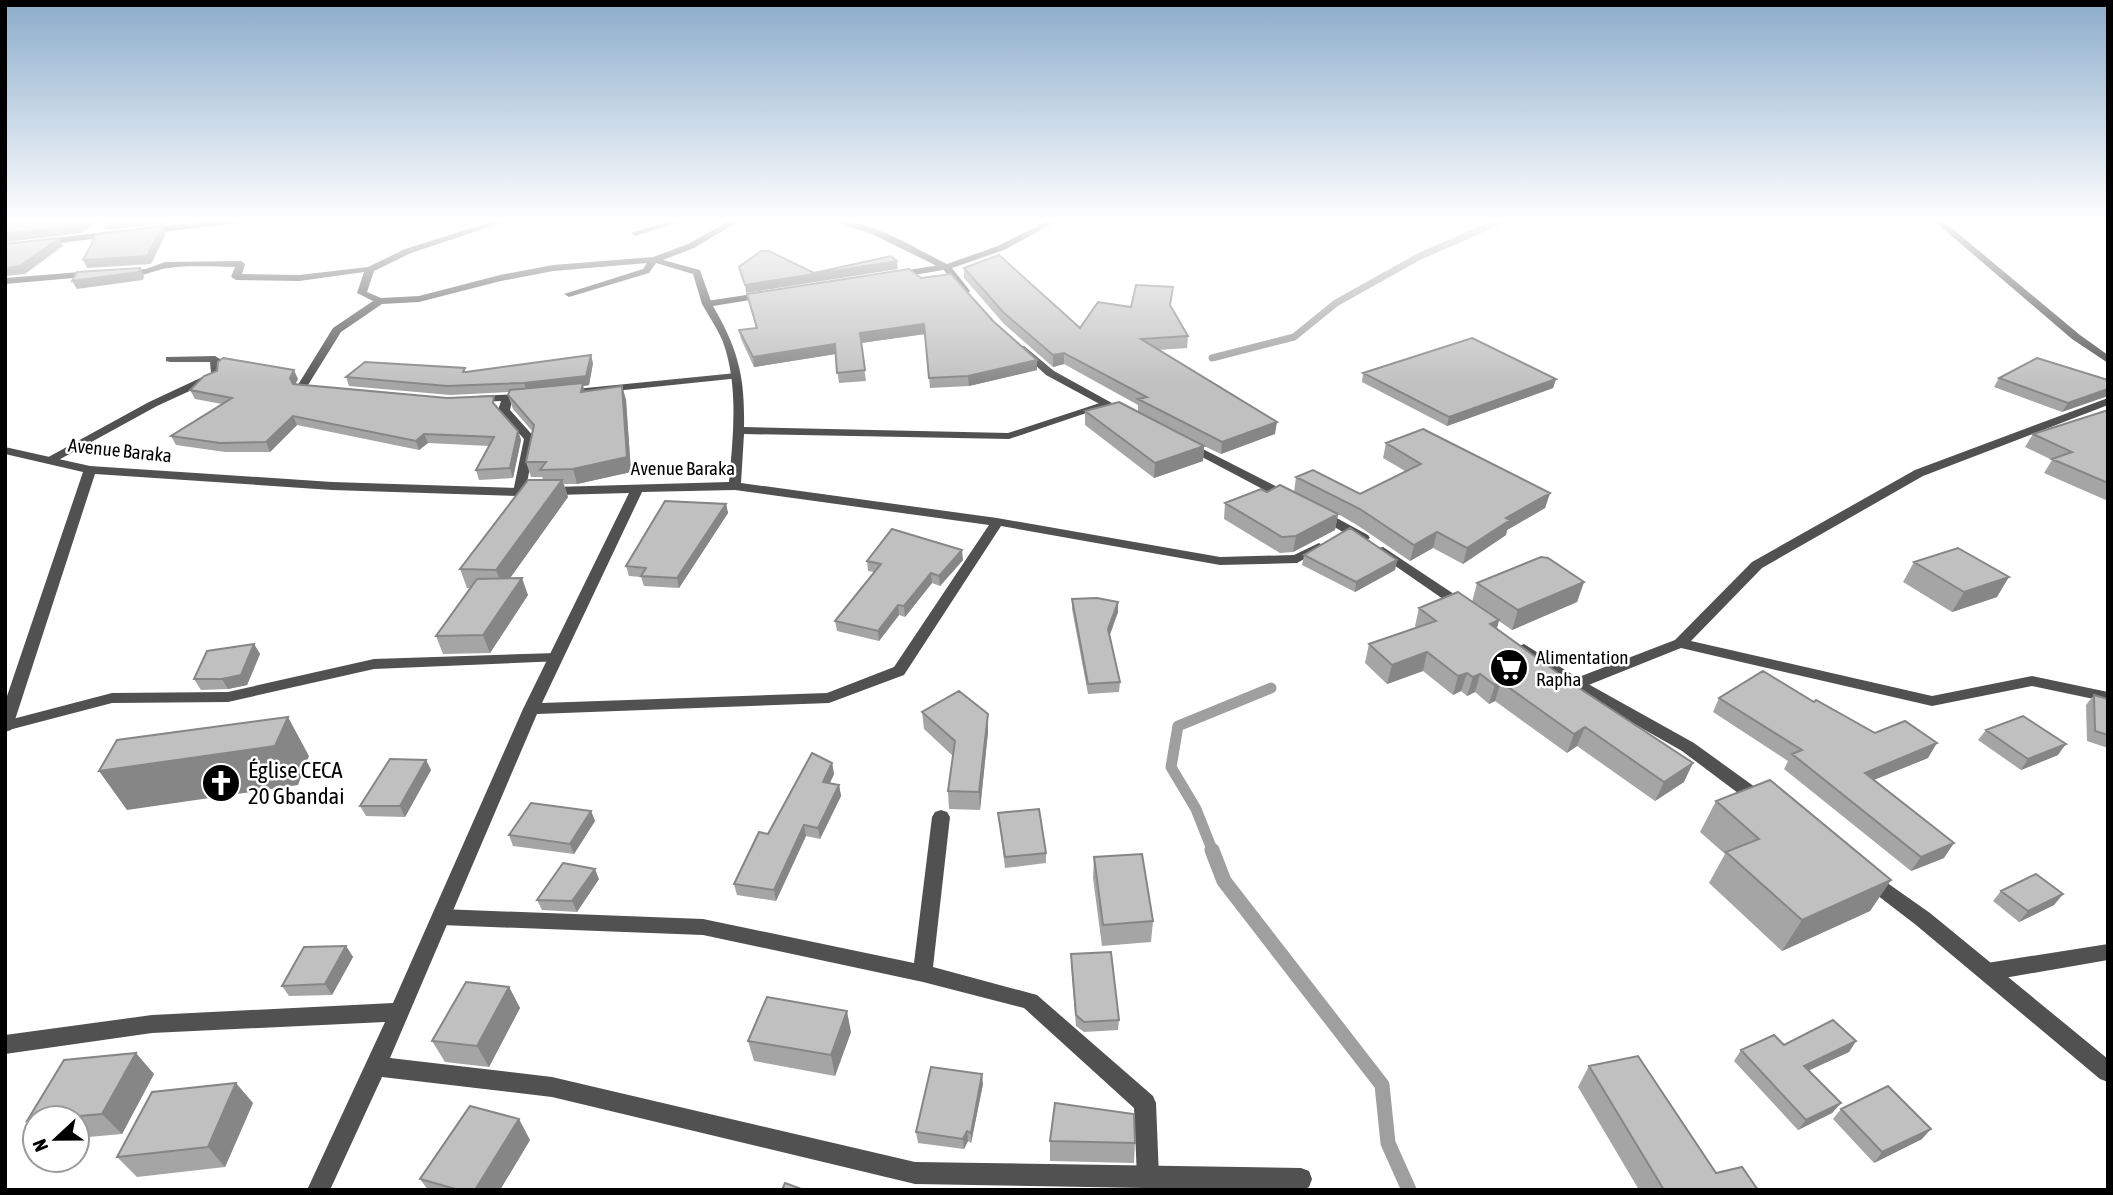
<svg xmlns="http://www.w3.org/2000/svg" width="2113" height="1195" font-family="'Asap Condensed',sans-serif">
	<style>
		.lines { fill: none; stroke-linecap: round; stroke-linejoin: round }
		.stream-far2 { stroke: #9f9f9f; stroke-width: 7 }
		.stream-far1 { stroke: #9f9f9f; stroke-width: 11 }
		.stream { stroke: #9f9f9f; stroke-width: 15 }
		.service { fill: #515151; fill-rule: evenodd }
		.minor { fill: #515151; fill-rule: evenodd }
		.tertiary { fill: #515151; fill-rule: evenodd }
		.wall { fill: #a5a5a5 }
		.shaded-wall { fill: #868686 }
		.building { fill: #c0c0c0; stroke: #868686; stroke-width: 2 }
		.labels { text-anchor: middle; stroke-width: 5; stroke-linejoin: round; paint-order: stroke }
		.street-label { font-size: 19px; fill: #000; stroke: #fff }
		.poi-label { font-size: 19px; fill: #000; stroke: #fff; text-anchor: start }
		.near-poi-label { font-size: 23px; fill: #000; stroke: #fff; text-anchor: start }
	</style>
	<rect width="100%" height="100%" fill="#fff"/>
	<g class="lines">
		<path class="stream-far2" d="M1212 358 1294 337 1336 303 1420 256 1503 220"/>
		<path class="stream-far1" d="M1213 852 1196 809 1171 767 1178 726 1271 688"/>
		<path class="stream" d="M1212 850 1224 881 1382 1085 1388 1143 1409 1190"/>
		<path class="service" d="M498 220H510L411 253 374 271 367 292 381 298 419 296 500 275 553 265 653 257 688 244 731 220H741L694 248 663 260 700 270 712 304 710 306 702 304 693 274 656 263 649 273 569 297 564 294 643 269 647 263 553 271 501 281 419 302 382 304 341 332 308 385 320 387 321 389C316 394 301 393 296 388L333 328 373 301 357 293 364 272 299 281 236 280 231 277 235 267C214 267 191 265 169 268 154 269 136 282 121 273L126 270 146 269 165 262 241 261 245 264 242 274 299 275 368 267 405 249Z
			M673 220H686L635 236 631 233Z
			M93 271 98 274 96 276 5 284V278Z
			M215 356 220 359V377L157 406 53 463H45L43 460 149 402 211 373 210 362H170L166 361V357Z
			M736 373 741 376 740 378 566 396 561 393 566 390Z
			M525 394 529 395V399L512 401 510 410 536 439 525 492 519 496 513 492 524 439 498 410 501 401 476 402 471 399 476 396Z
			M556 653 563 658 561 661 374 669 228 702 112 703 5 731V721L112 693 228 692 374 659Z
			M941 810 947 812 950 817 933 967 1037 995 1153 1096 1156 1103 1159 1177 1156 1185 1148 1188 1140 1185 1137 1177 1134 1108 1024 1008 923 982 703 935 441 925 434 923 432 917 434 911 441 909 703 919 914 963 932 817 935 812Z"/>
		<path class="minor" d="M225 220H250L246 222 147 234 143 231 147 228Z
			M1933 220H1942L2080 335 2108 355V363L2072 339Z
			M113 231 116 232V236L5 250V244Z
			M946 264 950 267 949 269 896 278 891 275 896 272Z
			M765 292 768 293V297L713 306C738 349 745 376 744 427L1008 433 1103 402 1107 401 1113 404 1009 439 744 434 741 483 997 518 1220 557 1294 555 1319 543 1326 547 1297 563 1220 565 1001 526 904 675 829 703 537 714 390 1058 552 1077 915 1162 1301 1168 1309 1171 1312 1179 1309 1187 1303 1190H1258L915 1184 552 1097 382 1077 330 1190H307L385 1022 152 1033 5 1054V1035L152 1015 393 1003 523 709 629 493 519 496 332 490 95 474 13 726 11 730 5 732V702L83 472 5 454V447L90 466 332 482 519 488 729 482C733 436 739 387 723 342 718 329 709 317 702 304L707 301ZM735 490 989 525 894 667 827 693 542 703 642 492Z
			M2108 398V405L1923 476 1762 568 1691 641 1932 696 2032 676 2108 692V702L2032 686 1932 706 1681 648 1581 688H1571L1568 684 1571 680 1675 640 1752 562 1915 470Z
			M2108 944V960L1987 981 1980 978 1977 972 1980 966 1987 963Z"/>
		<path class="tertiary" d="M829 220C870 219 911 246 947 264L998 246 1049 220H1059L1004 250 952 268 970 291 965 294 962 293 943 269 872 234Z
			M1024 346 1054 371 1130 413 1124 416 1120 415 1046 375 1020 351V347Z
			M1189 442 1293 495 1295 498 1293 501H1285L1185 448 1183 446Z
			M1320 509 1368 535 1370 538 1363 542 1358 541 1316 516 1314 513Z
			M1383 547 1469 604 1471 607 1469 610H1459L1378 554 1376 551 1378 548Z
			M1524 644 1581 680 1694 743 1766 795 1769 800 1766 805 1760 806 1754 805 1682 751 1571 688 1519 652 1517 649 1519 646Z
			M1870 873 1876 875 1930 913 2108 1059V1082L2100 1079 1916 925 1864 885 1861 880 1864 875Z"/>
	</g>
	<path class="wall" d="M964 268 1080 328 1131 307 1172 298 1170 307 1188 336 1187 348 1158 350 1275 434 1221 454 1204 446 1203 461 1154 478 1085 425V411H1138V405L1064 364 1053 367 1004 324 964 278Z
		M921 278 994 322 1037 360V370L969 386 930 388 925 334 861 343 866 381 839 383 835 354 754 367 741 339 739 330 756 328 747 294Z
		M593 363 589 385 583 386 585 392 622 386 626 400 631 472 577 484H564L568 497 510 578 528 595 490 653 443 654 436 636 471 588H467L460 569 543 480 542 477H531L526 462 533 432 513 409 508 395 509 392 450 395 349 386 346 377 466 372Z
		M1363 373 1556 379 1553 388 1447 426 1362 382Z
		M1999 378 2108 380 2062 412 1994 387Z
		M298 379 295 384 497 405V407L518 431 521 440 513 478 479 480 476 470 489 446 428 443 419 450 297 425 270 452H225L176 445 171 436 222 404 195 399 190 390Z
		M2108 410V501L2044 473 2052 460 2025 447 2033 434Z
		M1386 443 1550 493 1545 508 1507 530 1506 535 1463 564 1433 548 1410 561 1357 525 1338 514 1335 530 1293 552 1280 553 1224 519 1225 503 1267 492H1294L1296 477 1360 494 1405 471 1383 458Z
		M726 504 728 513 679 588 644 586 641 577 629 576 626 566Z
		M1304 555 1397 560 1395 570 1355 592 1302 565Z
		M963 560 940 586 932 583 905 617 899 615 879 641 837 631 835 621 874 572 868 571 867 561Z
		M1914 562 1997 597 1952 612 1903 582Z
		M1584 582 1577 602 1512 630 1499 621 1497 628 1684 782 1655 801 1577 746 1567 753 1495 701 1489 704 1475 692 1467 696 1461 691 1453 695 1423 671 1387 684 1365 663 1369 644 1417 628 1415 626 1419 608 1472 602 1477 583Z
		M1072 599 1118 602V612L1110 635 1120 682 1119 692 1088 694 1072 609Z
		M254 644 260 654 247 685 228 689 201 690 194 679Z
		M2094 695 2108 699V748L2087 741 2086 705Z
		M1719 698 1814 702 1875 733 1928 758 1874 780 1944 858 1911 871 1784 769 1788 761 1713 712Z
		M922 712 988 732 980 810 949 809 948 791 953 756 924 729Z
		M1986 730 2058 755 2021 770 1978 740Z
		M426 760 431 770 405 817 366 816 360 806Z
		M832 763 834 774 830 783 839 785 841 796 820 839 806 836 776 901 737 895 734 884 768 834Z
		M1716 801 1891 880 1870 911 1782 951 1709 883 1725 854 1700 832Z
		M591 811 595 821 574 854 513 846 509 835Z
		M998 813 1046 853V863L1005 868Z
		M1094 857 1153 921 1151 942 1102 946 1093 878Z
		M599 879 577 912 542 910 537 900Z
		M2001 891 2063 894 2054 905 2019 922 1993 901Z
		M346 946 353 957 332 995 289 996 282 986Z
		M1071 954 1119 1020 1118 1030 1084 1032 1076 1026 1071 965Z
		M509 987 520 1008 489 1067 445 1062 432 1041Z
		M851 1032 835 1076 754 1061 748 1041Z
		M1856 1041 1849 1052 1809 1070 1841 1103 1832 1113 1798 1130 1734 1061 1741 1050 1784 1045Z
		M1589 1066 1716 1173 1758 1190H1639L1578 1087Z
		M154 1074 122 1134 77 1138V1118H35V1128L27 1121Z
		M983 1084 971 1143 968 1141 964 1149 918 1143 916 1132Z
		M253 1103 225 1167 137 1177 117 1157Z
		M1841 1109 1922 1139 1874 1163 1833 1119Z
		M530 1140 500 1190H428L420 1179Z
		M1050 1141 1135 1143 1134 1163 1050 1161Z"/>
	<path class="shaded-wall" d="M85 220H99L81 233 5 242V234Z
		M130 220H174L172 223 106 230 103 223Z
		M163 226 166 234 151 264 87 268 83 260Z
		M59 238 63 246 25 274 5 276V268Z
		M897 261 898 269 746 293 745 285Z
		M140 268 144 276 143 280 77 289 72 281Z
		M924 324 925 334 861 343 860 333Z
		M835 344 836 354 754 367 753 357Z
		M1064 353V364L1053 367V355Z
		M591 355 593 363 589 385 583 386 586 396 527 391 524 383Z
		M1037 360V370L969 386 968 376Z
		M294 370 298 379 294 387 290 378Z
		M1556 379 1553 388 1447 426 1449 417Z
		M622 386 626 400 631 472 577 484 573 469Z
		M2108 389V396L2062 412 2068 403Z
		M293 416 297 425 270 452 266 442Z
		M1277 422 1275 434 1221 454 1222 442Z
		M518 431 521 440 513 478 510 468Z
		M424 434 428 443 419 450 416 441Z
		M1204 446 1203 461 1154 478 1155 463Z
		M562 480 568 497 503 588 496 570Z
		M1550 493 1545 508 1507 530 1506 535 1463 564 1467 548 1506 518Z
		M726 504 728 513 679 588 677 578Z
		M1338 514 1335 530 1293 552 1296 536Z
		M1437 532 1433 548 1410 561 1414 545Z
		M962 550 963 560 940 586 939 576Z
		M1397 560 1395 570 1355 592 1356 582Z
		M931 573 932 583 905 617 904 606Z
		M2009 577 1997 597 1952 612 1964 592Z
		M522 578 528 595 490 653 483 635Z
		M1584 582 1577 602 1512 630 1518 610Z
		M1118 602V612L1108 639V629Z
		M898 605 899 615 879 641 878 631Z
		M1499 620 1494 638 1490 624Z
		M254 644 260 654 247 685 228 689 222 679Z
		M1427 652 1423 671 1387 684 1392 665Z
		M1467 673 1461 691 1453 695 1458 676Z
		M1480 674 1475 692 1467 696 1473 677Z
		M1501 682 1495 701 1489 704 1495 685Z
		M988 714V732L980 810 979 792Z
		M288 717 309 756 298 785 127 810 99 771Z
		M1585 727 1577 746 1567 753 1574 734Z
		M1937 743 1928 758 1856 787 1865 773Z
		M2066 744 2058 755 2021 770 2028 759Z
		M426 760 431 770 405 817 400 806Z
		M832 763 834 774 825 793 823 782Z
		M1693 763 1684 782 1655 801 1664 782Z
		M839 785 841 796 820 839 818 828Z
		M591 811 595 821 574 854 570 844Z
		M804 825 806 836 776 901 774 890Z
		M1954 843 1944 858 1911 871 1921 857Z
		M595 869 599 879 577 912 572 901Z
		M1891 880 1870 911 1782 951 1802 920Z
		M2063 894 2054 905 2019 922 2028 911Z
		M346 946 353 957 332 995 325 984Z
		M509 987 520 1008 489 1067 477 1046Z
		M847 1011 851 1032 835 1076 831 1055Z
		M1856 1041 1849 1052 1797 1076 1804 1066Z
		M136 1053 154 1074 122 1134 102 1114Z
		M982 1074 983 1084 971 1143V1133Z
		M236 1083 253 1103 225 1167 208 1147Z
		M1841 1103 1832 1113 1798 1130 1806 1120Z
		M519 1119 530 1140 500 1190H475Z
		M1931 1129 1922 1139 1874 1163 1882 1152Z
		M967 1131 968 1141 964 1149 963 1139Z"/>
	<path class="building" d="M5 220H85L77 226 5 234Z
		M104 220H130L103 223Z
		M163 226 147 256 83 260 97 234Z
		M59 238 20 266 5 268V244Z
		M761 251H769L814 273 891 256 897 261 745 285 739 267Z
		M999 255 1080 328 1098 302 1131 307 1136 285 1173 287 1170 305 1188 336 1141 339 1277 422 1222 442 1138 399 1147 397 1064 353 1053 355 1004 313 964 268Z
		M140 268 139 272 72 281 77 272Z
		M909 269 921 278 951 274 994 322 1037 360 968 376 929 378 924 324 860 333 865 370 837 373 835 344 753 357 739 330 757 328 747 294Z
		M1472 338 1556 379 1449 417 1363 373Z
		M591 355 586 376 524 383 447 386 346 377 365 362 465 368 463 372H466Z
		M223 358 294 370 290 378 293 384 447 398 494 396 493 403 518 431 510 468 476 470 494 437 424 434 416 441 293 416 266 442 220 443 171 436 232 398 190 390 204 376 217 371 218 362Z
		M2037 358 2108 380V389L2068 403 1999 378Z
		M583 383 581 392 622 386 627 457 573 469 540 470 546 462H526L534 425 508 395 510 390Z
		M1119 402 1204 446 1155 463 1085 411Z
		M2108 410V483L2052 459 2072 452 2033 434Z
		M1423 429 1550 493 1506 518 1510 520 1467 548 1437 532 1414 545 1360 509 1296 477 1313 470 1360 494 1421 464 1386 443Z
		M528 480H562L496 570 460 569Z
		M1280 485 1338 514 1296 536 1282 537 1225 503 1261 489 1267 492Z
		M665 501 726 504 677 578 641 576 646 568 626 566Z
		M1350 528 1397 560 1356 582 1304 555Z
		M892 529 962 550 939 576 931 573 904 606 898 605 878 631 835 621 881 564 867 561Z
		M1958 548 2009 577 1964 592 1914 562Z
		M1541 557 1548 558 1584 582 1518 610 1477 583Z
		M522 578 483 635 436 636 477 579Z
		M1458 592 1499 620 1490 624 1576 686 1693 763 1664 782 1585 727 1574 734 1501 682 1495 685 1480 674 1473 677 1467 673 1458 676 1427 652 1392 665 1369 644 1436 621 1419 608Z
		M1097 598 1118 602 1108 629 1120 682 1088 684 1072 599Z
		M254 644 241 675 222 679H194L207 651Z
		M1763 671 1814 702 1816 700 1875 733 1905 721 1937 743 1865 773 1954 843 1921 857 1792 754 1802 750 1719 698Z
		M959 691 988 714 979 792 948 791 955 741 922 712Z
		M2094 695 2108 699V735L2095 731Z
		M2023 716 2066 744 2028 759 1986 730Z
		M288 717 275 746 99 771 117 740Z
		M812 753 832 763 823 782 839 785 818 828 804 825 774 890 734 884 759 832 768 834Z
		M390 759 426 760 400 806H360Z
		M1770 780 1891 880 1802 920 1726 852 1759 839 1716 801Z
		M531 803 591 811 570 844 509 835Z
		M1039 809 1046 853 1005 857 998 813Z
		M1142 854 1153 921 1103 925 1094 857Z
		M563 863 595 869 572 901 537 900Z
		M2036 874 2063 894 2028 911 2001 891Z
		M346 946 325 984 282 986 304 947Z
		M1111 952 1119 1020 1084 1022 1076 1015 1071 954Z
		M466 982 509 987 477 1046 432 1041Z
		M767 997 847 1011 831 1055 748 1041Z
		M1833 1020 1856 1041 1804 1066 1841 1103 1806 1120 1741 1050 1774 1035 1784 1045Z
		M136 1053 102 1114 56 1118H35V1120L27 1121 64 1060Z
		M1638 1056 1716 1173 1742 1167 1758 1190H1664L1589 1066Z
		M931 1067 982 1074 971 1133 967 1131 963 1139 916 1132Z
		M236 1083 208 1147 117 1157 152 1092Z
		M1888 1086 1931 1129 1882 1152 1841 1109Z
		M1055 1103 1134 1114 1135 1143 1050 1141Z
		M470 1106 519 1119 475 1190H459L420 1179Z
		M785 1183 804 1190H782Z"/>
	<linearGradient id="sky" x2="0" y2="1"><stop stop-color="#8baccb"/><stop offset="0.57" stop-color="#fff"/><stop offset="1" stop-color="#fff" stop-opacity="0"/></linearGradient>
	<rect width="2113" height="387" fill="url(#sky)"/>
	<defs>
		<symbol id="supermarket-disc" viewBox="-11 -11 22 22"><circle r="9.5" fill="#000" stroke="#fff"/><path d="M-6-5.5h2.5l.6 2H6L4.5 2H-2.5L-4.4-4H-6ZM-1.5 3.2a1.3 1.3 0 1 0 .1 0ZM3 3.2a1.3 1.3 0 1 0 .1 0Z" fill="#fff"/></symbol>
		<symbol id="church-disc" viewBox="-11 -11 22 22"><circle r="9.5" fill="#000" stroke="#fff"/><path d="M-1.2-6h2.4v3.5h3.3v2.4h-3.3V6h-2.4V-.1h-3.3v-2.4h3.3Z" fill="#fff"/></symbol>
	</defs>
	<g fill-rule="evenodd">
		<use href="#supermarket-disc" x="1487" y="646" width="44" height="44"/>
		<use href="#church-disc" x="199" y="761" width="44" height="44"/>
	</g>
	<g class="labels">
		<g class="street-label">
			<text transform="translate(120 450) rotate(6)" y="7">Avenue Baraka</text>
			<text x="683" y="475">Avenue Baraka</text>
		</g>
		<g class="poi-label">
			<text x="1536" y="664">Alimentation<tspan x="1536" dy="22">Rapha</tspan></text>
		</g>
		<g class="near-poi-label">
			<text x="248" y="778">Église CECA<tspan x="248" dy="26">20 Gbandai</tspan></text>
		</g>
	</g>
	<rect width="2113" height="1195" fill="none" stroke="#000000" stroke-width="14"/>
	<g transform="translate(56 1139) rotate(248)"><circle r="33" fill="#ffffff" stroke="#999999" stroke-width="2"/>
	<path d="M0-5L12 26L0 18L-12 26Z" fill="#000000"/>
	<text y="-10" font-size="19" font-weight="bold" text-anchor="middle" fill="#000000">N</text>
	</g>
</svg>
